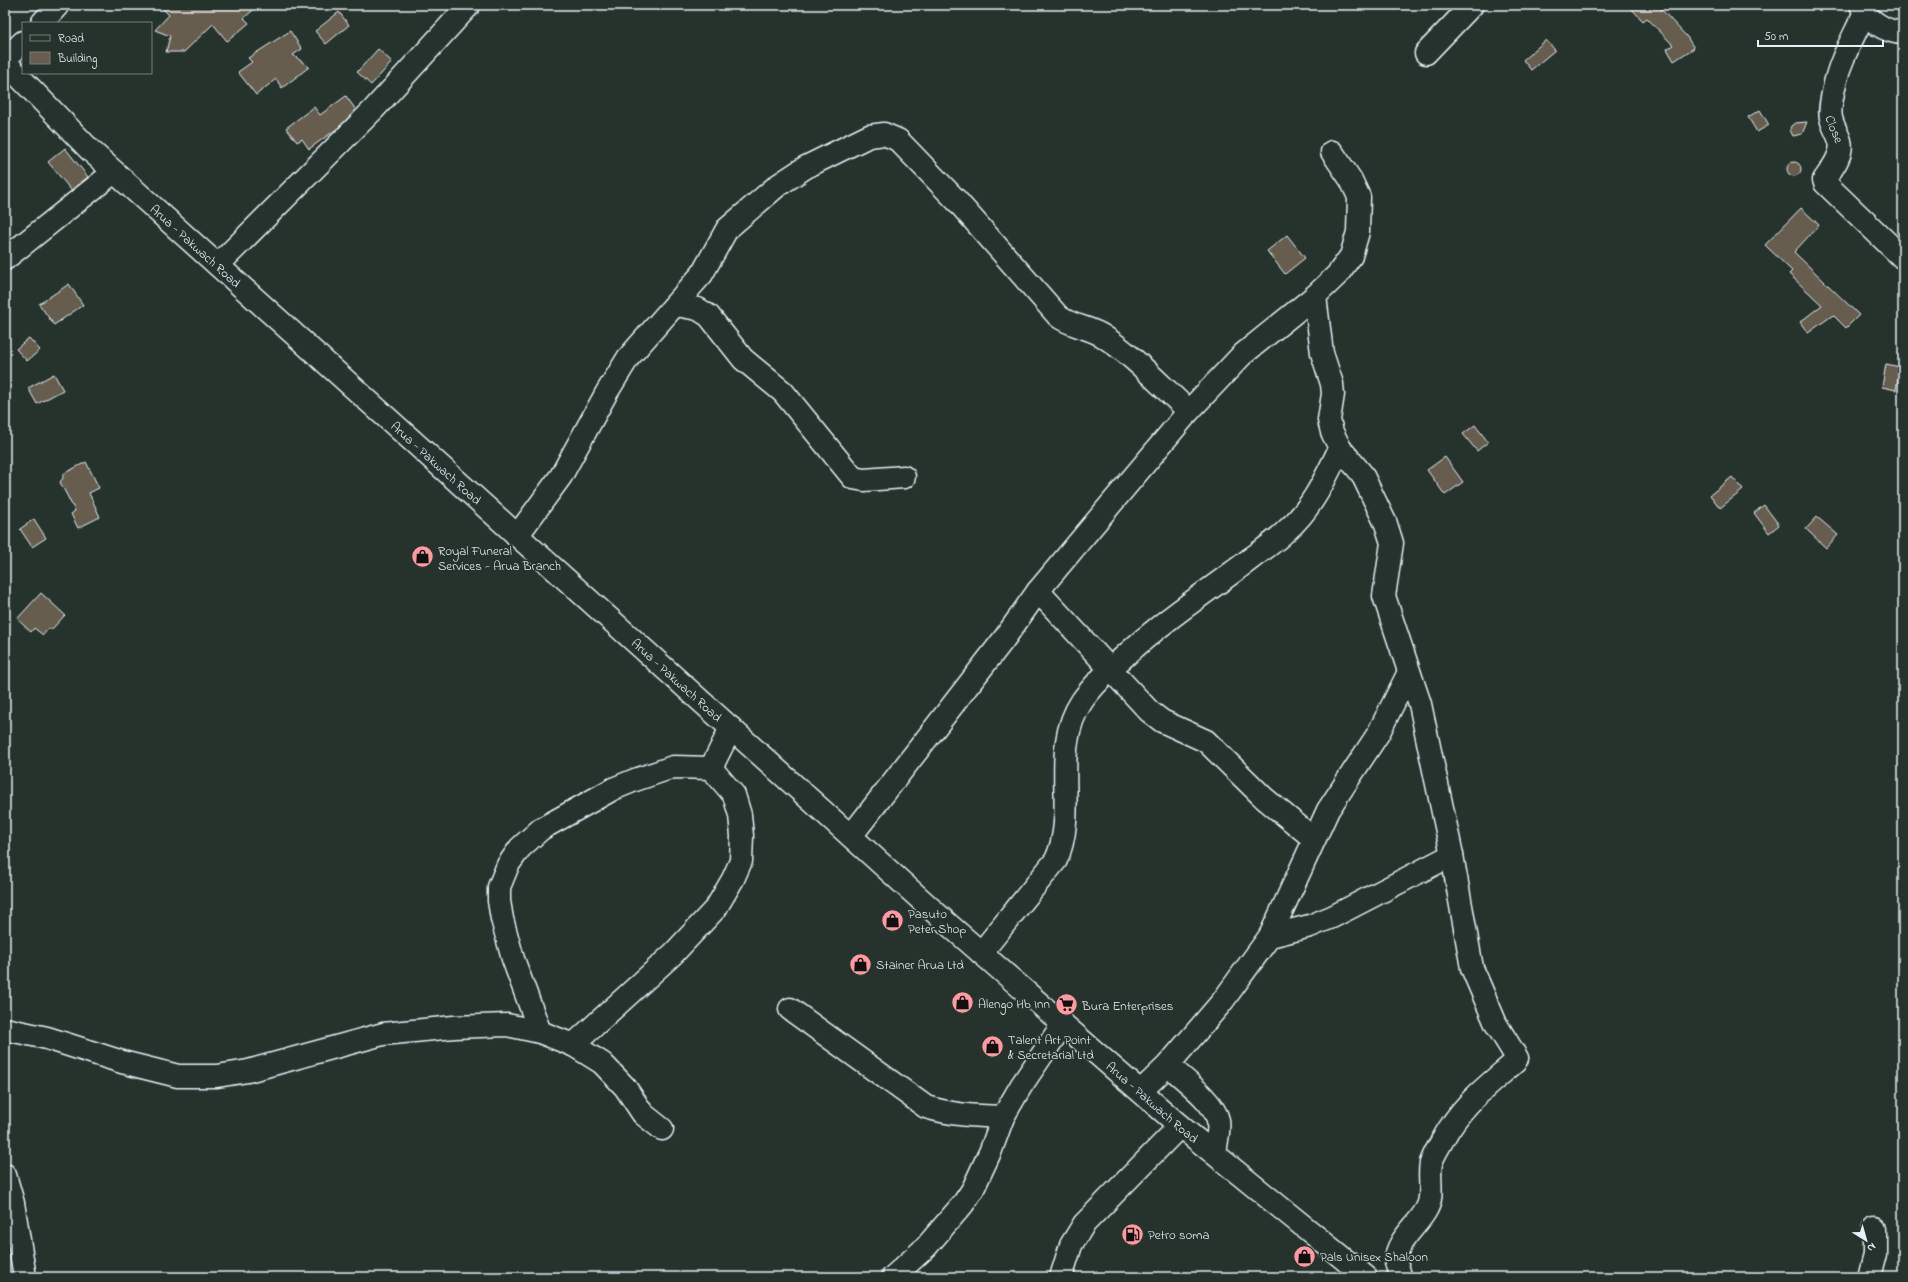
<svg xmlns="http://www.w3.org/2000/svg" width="1908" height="1282" font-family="'Indie Flower',sans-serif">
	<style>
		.building { fill: #665d50; stroke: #e8f1f8 }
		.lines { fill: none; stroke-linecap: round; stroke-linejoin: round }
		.minor-casing { stroke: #e8f1f8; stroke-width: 25 }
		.major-casing { stroke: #e8f1f8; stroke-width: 25 }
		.minor { stroke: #26332d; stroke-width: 22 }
		.major { stroke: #26332d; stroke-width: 22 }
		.labels { text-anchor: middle; stroke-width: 3.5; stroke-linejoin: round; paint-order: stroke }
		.street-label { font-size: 13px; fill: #e8f1f8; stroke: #26332d }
		.poi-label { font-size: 13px; fill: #e8f1f8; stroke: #26332d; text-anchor: start }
	</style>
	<rect width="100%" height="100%" fill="#26332d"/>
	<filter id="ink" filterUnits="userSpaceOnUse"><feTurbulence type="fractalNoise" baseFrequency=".025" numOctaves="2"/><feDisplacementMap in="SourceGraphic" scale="8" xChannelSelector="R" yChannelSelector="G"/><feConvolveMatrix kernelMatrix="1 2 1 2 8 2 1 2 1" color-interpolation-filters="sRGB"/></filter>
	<g filter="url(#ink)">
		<path class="building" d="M159 5H259L244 18 249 23 230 39 227 41 213 24 184 52H166L170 36 155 30 169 15Z
			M1628 5H1668L1661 9 1687 37 1694 48 1674 61 1667 49 1673 45 1647 18 1643 21Z
			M339 12 349 25 326 44 315 31Z
			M290 31 302 49 293 55 309 67 282 88 276 79 256 95 238 72 252 62 248 58Z
			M1546 40 1555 50 1531 70 1523 60Z
			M378 49 392 62 371 85 357 72Z
			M346 96 356 110 338 128 309 149 302 139 297 142 286 128 314 107 320 115Z
			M1760 110 1769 125 1757 132 1748 117Z
			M1807 122 1802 134 1793 136 1790 130 1791 126 1795 123Z
			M65 148 88 177 71 190 48 162Z
			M1787 169a7 7 0 1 1 14 0a7 7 0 1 1-14 0Z
			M1801 208 1819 225 1794 252 1859 315 1846 328 1833 315 1808 333 1800 322 1822 305 1789 274 1792 271 1765 245Z
			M1287 235 1305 258 1285 274 1267 251Z
			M69 284 83 305 54 325 39 304Z
			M29 338 40 350 27 361 16 349Z
			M1886 364 1900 367 1896 390 1882 387Z
			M54 374 63 390 37 404 28 388Z
			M1475 425 1488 442 1477 451 1463 434Z
			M1445 457 1463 482 1445 495 1427 470Z
			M86 462 99 488 89 493 100 517 78 528 71 514 75 511 60 482 63 478V474Z
			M1732 477 1743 490 1720 508 1710 495Z
			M1764 505 1779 525 1769 533 1754 513Z
			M1817 517 1838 535 1826 548 1806 529Z
			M34 519 46 538 32 547 20 529Z
			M41 593 65 615 52 629 49 628 43 635 34 628 31 632 17 619Z"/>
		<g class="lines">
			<defs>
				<g id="minor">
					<path d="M1861 5C1867 21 1886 32 1903 33"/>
					<path id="s1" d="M1864 14C1853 38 1839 62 1834 88 1832 98 1829 109 1831 118 1833 127 1838 134 1840 141 1844 154 1831 170 1824 180L1825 183 1903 258"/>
					<path d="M42 23 58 5"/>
					<path d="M1426 53 1472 5"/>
					<path d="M5 59 23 42"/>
					<path d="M5 259 114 172"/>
					<path d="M218 265 374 109 469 5"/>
					<path d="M1315 296 1322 353 1332 384 1333 394 1329 420 1332 432 1340 448 1362 474 1386 524 1392 543 1384 596 1420 704 1452 855 1472 968 1496 1024 1517 1058 1515 1062C1485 1088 1461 1105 1442 1141 1438 1148 1433 1156 1431 1163 1428 1178 1434 1195 1427 1208 1419 1225 1396 1240 1396 1260 1396 1266 1400 1271 1400 1277"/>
					<path d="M676 305 698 309 709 316 743 359 783 392 853 478 864 480 904 477"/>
					<path d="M517 536 561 476 607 392 628 358 702 274 727 229 777 186 806 167 869 136 884 134 898 140 957 201 1058 316C1070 326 1089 327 1103 336 1134 356 1161 386 1189 411"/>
					<path d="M1038 591 1149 711 1162 721 1206 741 1264 798 1314 839"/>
					<path d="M851 836 1004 639 1038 591 1189 411 1242 355 1315 296 1337 275 1351 256 1358 232 1359 197 1351 180 1332 152"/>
					<path d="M1270 936 1310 926 1332 917 1452 855"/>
					<path d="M981 953 1056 860C1079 810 1049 750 1082 701 1094 684 1110 669 1126 655 1165 619 1210 590 1253 557 1264 549 1276 541 1286 531 1312 509 1326 477 1340 448"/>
					<path d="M790 1009 926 1107C952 1115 976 1116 1003 1117"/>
					<path d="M5 1029 47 1038 122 1062 178 1076H217L248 1071 383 1034 454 1027 507 1025 540 1032 573 1045 602 1063 625 1087 643 1114 662 1129"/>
					<path d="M540 1032 513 959 502 919 499 901V887L508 865 520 848 541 829 613 789 635 780 673 767 711 768"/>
					<path d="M573 1045 673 954 716 908 733 879 741 861 742 836 740 815 734 795 711 768 731 728"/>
					<path d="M1168 1065C1182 1078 1214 1101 1218 1120 1220 1130 1216 1143 1215 1154"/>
					<path d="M1141 1091 1168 1065 1222 1002 1270 936 1328 810 1378 734 1409 672"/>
					<path d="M5 1175 13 1203 25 1277"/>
					<path d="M893 1277 926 1247 963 1204 973 1189 991 1150 1003 1117 1021 1086 1063 1024"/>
					<path d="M1061 1277 1071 1245 1084 1224 1180 1126"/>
					<path d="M1869 1277 1875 1254V1228"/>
				</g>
				<g id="major">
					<path id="s2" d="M5 62 90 150 948 924 1180 1126 1366 1277"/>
				</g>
			</defs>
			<use href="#minor" class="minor-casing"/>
			<use href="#major" class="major-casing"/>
			<use href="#minor" class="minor"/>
			<use href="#major" class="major"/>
		</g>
	</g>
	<defs>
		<symbol id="shop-disc" viewBox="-11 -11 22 22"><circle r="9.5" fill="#ff9aa2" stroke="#26332d"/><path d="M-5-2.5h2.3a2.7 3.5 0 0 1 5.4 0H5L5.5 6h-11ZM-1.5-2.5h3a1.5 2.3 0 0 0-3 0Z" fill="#111"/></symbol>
		<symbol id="supermarket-disc" viewBox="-11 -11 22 22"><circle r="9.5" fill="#ff9aa2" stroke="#26332d"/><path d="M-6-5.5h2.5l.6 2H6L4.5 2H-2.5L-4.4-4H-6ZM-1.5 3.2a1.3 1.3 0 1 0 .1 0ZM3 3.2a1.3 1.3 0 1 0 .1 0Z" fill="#111"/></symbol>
		<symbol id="fuel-disc" viewBox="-11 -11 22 22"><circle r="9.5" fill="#ff9aa2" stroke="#26332d"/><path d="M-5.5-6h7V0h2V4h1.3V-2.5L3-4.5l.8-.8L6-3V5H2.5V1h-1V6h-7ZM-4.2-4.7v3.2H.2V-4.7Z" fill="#111"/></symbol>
	</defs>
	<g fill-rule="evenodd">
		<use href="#shop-disc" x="410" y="544" width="25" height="25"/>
		<use href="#shop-disc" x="880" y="908" width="25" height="25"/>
		<use href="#shop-disc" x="848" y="952" width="25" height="25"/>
		<use href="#shop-disc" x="950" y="990" width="25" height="25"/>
		<use href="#supermarket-disc" x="1054" y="992" width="25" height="25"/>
		<use href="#shop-disc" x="980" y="1034" width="25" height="25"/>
		<use href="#fuel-disc" x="1120" y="1222" width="25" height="25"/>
		<use href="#shop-disc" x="1292" y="1244" width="25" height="25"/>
	</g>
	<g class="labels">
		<g class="street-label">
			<text dy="5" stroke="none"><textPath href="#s1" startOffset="122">Close</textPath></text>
			<text dy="5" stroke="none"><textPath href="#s2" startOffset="265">Arua - Pakwach Road</textPath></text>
			<text dy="5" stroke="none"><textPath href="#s2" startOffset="589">Arua - Pakwach Road</textPath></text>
			<text dy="5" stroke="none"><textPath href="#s2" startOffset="913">Arua - Pakwach Road</textPath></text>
			<text dy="5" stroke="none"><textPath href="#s2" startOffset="1549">Arua - Pakwach Road</textPath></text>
		</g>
		<g class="poi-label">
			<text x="438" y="555">Royal Funeral<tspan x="438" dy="15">Services - Arua Branch</tspan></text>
			<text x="908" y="918">Pasuto<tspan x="908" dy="15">Peter Shop</tspan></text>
			<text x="876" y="969">Stainer Arua Ltd</text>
			<text x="978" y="1008">Alengo Hb Inn</text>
			<text x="1082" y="1010">Bura Enterprises</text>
			<text x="1008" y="1044">Talent Art Point<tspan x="1008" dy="15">&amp; Secretarial Ltd</tspan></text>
			<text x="1148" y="1239">Petro soma</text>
			<text x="1320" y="1261">Pals Unisex Shaloon</text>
		</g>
	</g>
	<rect width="1908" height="1282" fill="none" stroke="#26332d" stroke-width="20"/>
	<rect x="10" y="10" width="1888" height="1262" fill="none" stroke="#e8f1f8" stroke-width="1.5" filter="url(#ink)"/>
	<rect x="22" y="22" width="130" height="52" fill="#26332d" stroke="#747f7e"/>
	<rect x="30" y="35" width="20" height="6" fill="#26332d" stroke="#747f7e"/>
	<text x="58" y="42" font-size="12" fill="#e8f1f8">Road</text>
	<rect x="30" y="52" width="20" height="12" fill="#665d50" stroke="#747f7e"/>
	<text x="58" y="62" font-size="12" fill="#e8f1f8">Building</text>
	<g transform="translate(1866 1240) rotate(143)" stroke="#26332d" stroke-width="3" paint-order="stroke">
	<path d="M0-3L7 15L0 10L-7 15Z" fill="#e8f1f8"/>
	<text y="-6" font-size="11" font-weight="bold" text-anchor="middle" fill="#e8f1f8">N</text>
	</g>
	<path d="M1758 40v6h125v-6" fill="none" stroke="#e8f1f8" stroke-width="2"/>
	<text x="1764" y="40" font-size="12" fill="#e8f1f8" stroke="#26332d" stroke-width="3" paint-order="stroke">50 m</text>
</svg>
